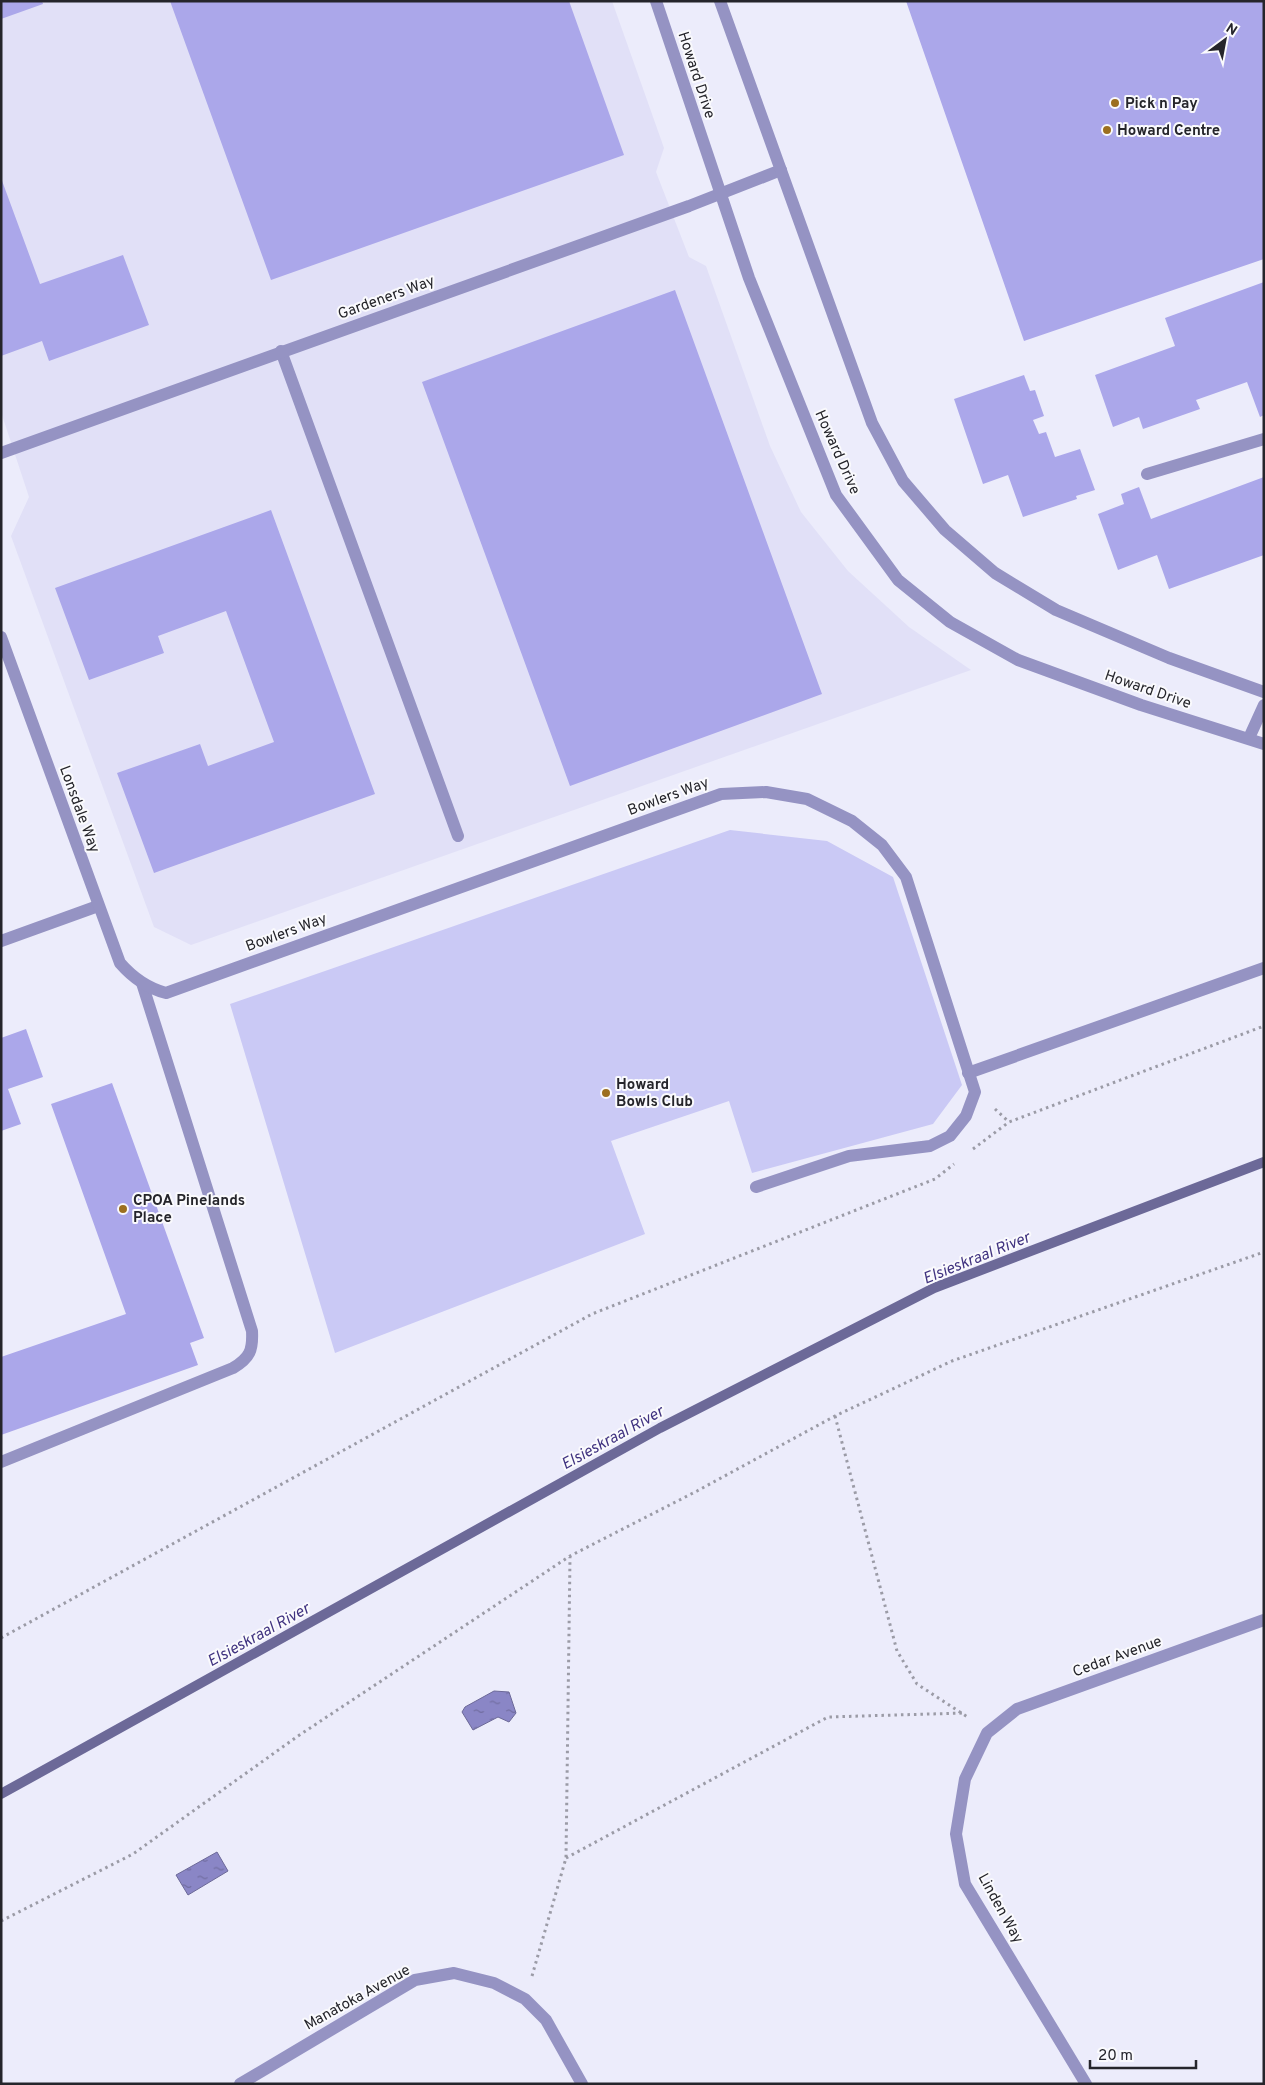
<svg xmlns="http://www.w3.org/2000/svg" width="1265" height="2085" font-family="Overpass,sans-serif">
	<style>
		.built { fill: #e1e0f7 }
		.garden { fill: #cac9f5 }
		.water { fill: url(#water-ripples); stroke: #6c6998 }
		.lines { fill: none; stroke-linecap: round; stroke-linejoin: round }
		.stream { stroke: #6c6998; stroke-width: 10 }
		.building { fill: #aba7ea }
		.path { stroke: #9b9ba6; stroke-width: 3; stroke-dasharray: 2.5 4; stroke-linecap: butt }
		.service { stroke: #9593c3; stroke-width: 12 }
		.minor { stroke: #9593c3; stroke-width: 12 }
		.tertiary { stroke: #9593c3; stroke-width: 12 }
		.poi-dot { fill: #9c6f1f; stroke: #fafafd; stroke-width: 2 }
		.labels { text-anchor: middle; stroke-width: 4; stroke-linejoin: round; paint-order: stroke }
		.street-label { font-size: 15px; fill: #25252b; stroke: #fafafd }
		.poi-label { font-size: 15px; font-weight: bold; fill: #25252b; stroke: #fafafd; text-anchor: start }
		.water-label { font-size: 16px; font-style: italic; fill: #403380; stroke: #fafafd }
	</style>
	<defs>
		<pattern id="water-ripples" width="26" height="14" patternUnits="userSpaceOnUse" patternTransform="scale(1.25)"><rect width="26" height="14" fill="#8a86c6"/><path d="M2 4q2-2 4 0t4 0M15 11q2-2 4 0t4 0" fill="none" stroke="#716da1"/></pattern>
	</defs>
	<rect width="100%" height="100%" fill="#ececfb"/>
	<path class="built" d="M1 1H612L664 148 656 172 689 257 706 266 770 446 801 512 848 571 909 627 971 670 191 945 154 927 11 536 29 497 1 412Z"/>
	<path class="garden" d="M730 830 827 841 893 877 962 1085 933 1124 752 1173 729 1101 611 1141 645 1234 335 1353 230 1004Z"/>
	<path class="water" d="M494 1691 509 1692 516 1713 509 1722 498 1717 473 1730 462 1712 465 1707Z
		M217 1852 228 1871 188 1895 176 1875Z"/>
	<g class="lines">
		<path class="stream" d="M1 1794 660 1428 934 1288 1264 1162"/>
	</g>
	<path class="building" d="M1 1H42L43 4 1 19Z
		M170 1H569L624 155 271 280Z
		M906 1H1264V259L1024 341Z
		M1 178 40 284 123 255 149 325 49 361 42 341 1 356Z
		M1264 282V415L1260 417 1247 382 1196 400 1200 409 1143 429 1139 417 1113 427 1095 375 1175 346 1165 318Z
		M675 290 822 694 570 786 422 382Z
		M1024 375 1030 391 1035 390 1044 416 1033 420 1039 434 1046 432 1055 457 1080 449 1095 490 1076 496 1077 499 1023 517 1008 475 983 484 954 399Z
		M1264 477V555L1169 589 1157 555 1118 570 1098 514 1124 504 1121 494 1139 487 1151 519Z
		M271 510 375 794 154 873 117 773 200 744 208 766 274 742 226 611 158 636 164 653 89 680 55 588Z
		M26 1029 43 1077 8 1089 21 1124 1 1131V1038Z
		M112 1083 204 1338 190 1343 198 1365 1 1435V1357L126 1314 51 1104Z"/>
	<g class="lines">
		<path class="path" d="M995 1109 1009 1122
			M973 1149 1009 1122 1264 1026
			M835 1416 897 1651 917 1684 969 1718
			M1 1638 592 1314 935 1179 954 1164
			M566 1858 828 1717 964 1713
			M1 1921 133 1854 298 1736 570 1556 697 1491 835 1416 952 1361 1264 1252
			M532 1976 566 1858 570 1557"/>
		<path class="service" d="M281 351 458 836
			M1147 474 1264 439
			M1 941 98 906
			M968 1073 1264 968
			M1 1462 233 1368C250 1358 253 1350 252 1331L142 983"/>
		<path class="minor" d="M1 453 689 206 781 170
			M1 637 120 963C133 978 147 988 166 993L721 794 766 792 807 799 852 821 882 845 906 877 975 1092 966 1116 950 1136 930 1146 849 1156 756 1187
			M1249 738 1264 705
			M240 2084 415 1980 454 1973 494 1983 525 1999 546 2020 582 2084
			M1086 2084 965 1884 956 1834 965 1779 987 1733 1017 1709 1264 1620"/>
		<path class="tertiary" d="M656 1 749 278 836 495 898 580 950 622 1018 660 1141 705 1264 744
			M720 1 872 423 903 481 945 530 995 573 1056 610 1169 658 1264 692"/>
	</g>
	<g class="poi-dot">
		<circle cx="1115" cy="103" r="5"/>
		<circle cx="1107" cy="130" r="5"/>
		<circle cx="606" cy="1093" r="5"/>
		<circle cx="123" cy="1209" r="5"/>
	</g>
	<g class="labels">
		<g class="street-label">
			<text transform="translate(697 75) rotate(72)" y="5">Howard Drive</text>
			<text transform="translate(386 297) rotate(-20)" y="5">Gardeners Way</text>
			<text transform="translate(838 452) rotate(66)" y="5">Howard Drive</text>
			<text transform="translate(1148 689) rotate(19)" y="5">Howard Drive</text>
			<text transform="translate(668 796) rotate(-20)" y="5">Bowlers Way</text>
			<text transform="translate(80 809) rotate(70)" y="5">Lonsdale Way</text>
			<text transform="translate(286 932) rotate(-20)" y="5">Bowlers Way</text>
			<text transform="translate(1117 1656) rotate(-20)" y="5">Cedar Avenue</text>
			<text transform="translate(1001 1908) rotate(61)" y="5">Linden Way</text>
			<text transform="translate(357 1997) rotate(-29)" y="5">Manatoka Avenue</text>
		</g>
		<g class="poi-label">
			<text x="1125" y="108">Pick n Pay</text>
			<text x="1117" y="135">Howard Centre</text>
			<text x="616" y="1089">Howard<tspan x="616" dy="17">Bowls Club</tspan></text>
			<text x="133" y="1205">CPOA Pinelands<tspan x="133" dy="17">Place</tspan></text>
		</g>
		<g class="water-label">
			<text transform="translate(976 1257) rotate(-22)" y="6">Elsieskraal River</text>
			<text transform="translate(612 1437) rotate(-29)" y="6">Elsieskraal River</text>
			<text transform="translate(258 1634) rotate(-29)" y="6">Elsieskraal River</text>
		</g>
	</g>
	<rect width="1265" height="2085" fill="none" stroke="#25252b" stroke-width="5"/>
	<g transform="translate(1225 40) rotate(32)" stroke="#fafafd" stroke-width="4" paint-order="stroke">
	<path d="M0-4L9 19L0 12L-9 19Z" fill="#25252b"/>
	<text y="-8" font-size="14" font-weight="bold" text-anchor="middle" fill="#25252b">N</text>
	</g>
	<path d="M1090 2060v8h106v-8" fill="none" stroke="#25252b" stroke-width="2.5"/>
	<text x="1098" y="2060" font-size="15" fill="#25252b" stroke="#fafafd" stroke-width="4" paint-order="stroke">20 m</text>
</svg>
